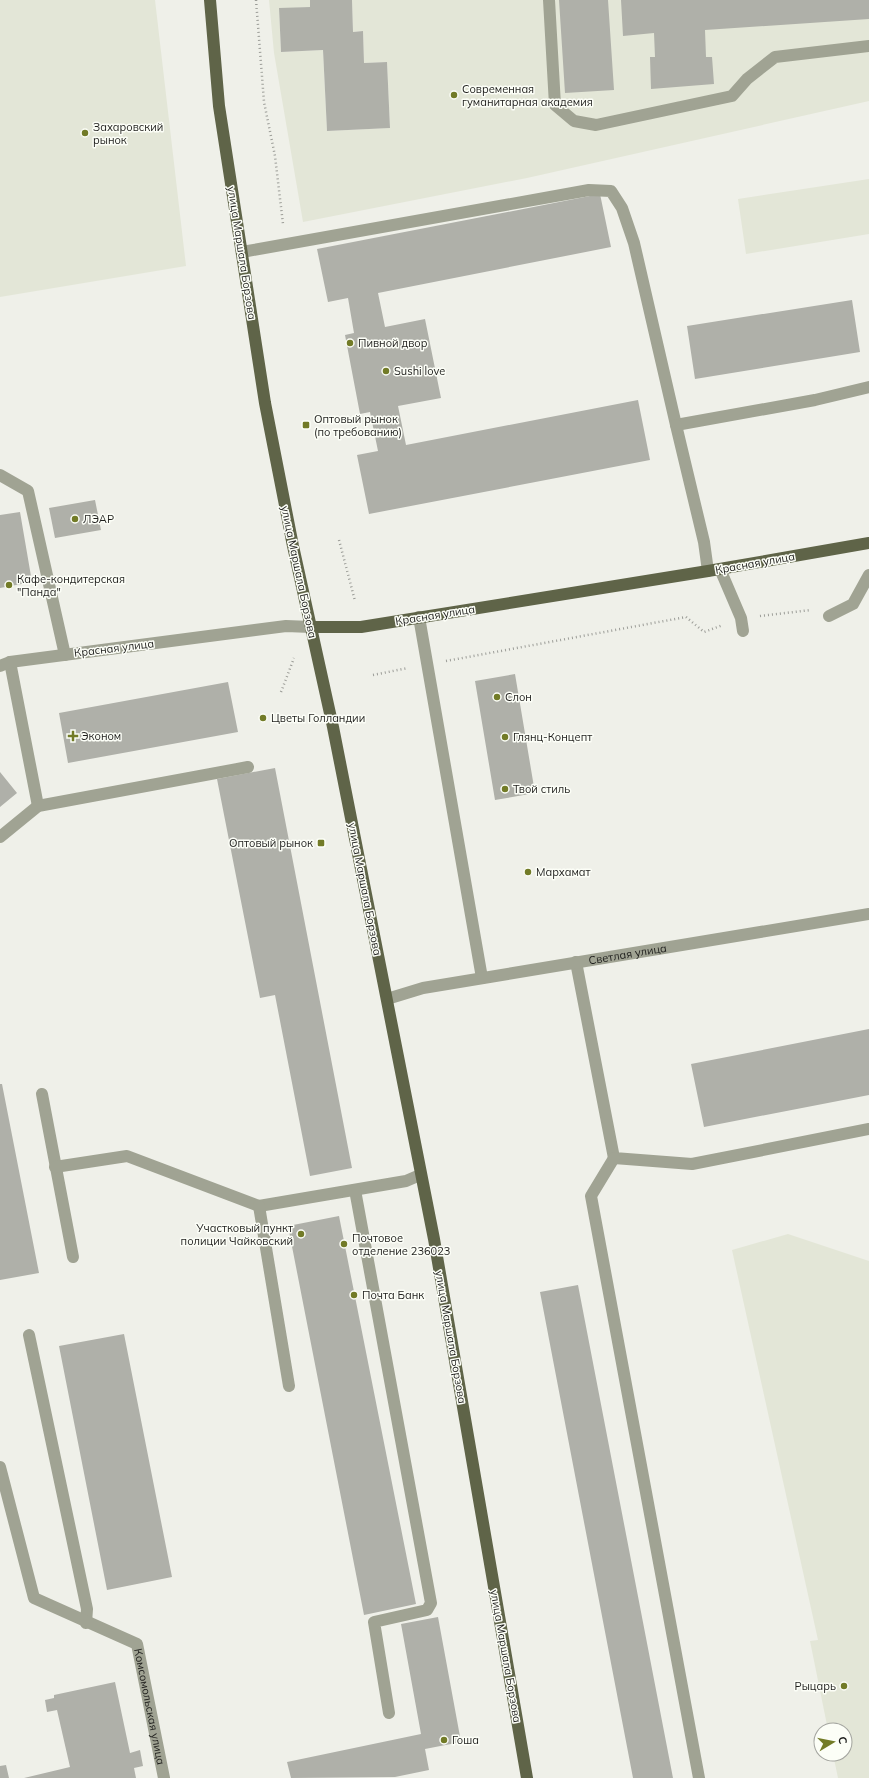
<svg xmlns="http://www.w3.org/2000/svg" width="869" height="1778" font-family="Mulish,sans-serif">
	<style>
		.built { fill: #e3e6d7 }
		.building { fill: #afb0a9 }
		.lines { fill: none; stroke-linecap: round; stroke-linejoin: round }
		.path { stroke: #9c9d98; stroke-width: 2.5; stroke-dasharray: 1 3; stroke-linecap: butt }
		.minor { stroke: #a0a393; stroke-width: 12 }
		.major { stroke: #5f6448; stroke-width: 12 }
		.poi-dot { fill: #727b27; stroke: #fcfef7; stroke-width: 1.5 }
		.labels { text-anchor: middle; stroke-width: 3; stroke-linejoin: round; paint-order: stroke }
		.poi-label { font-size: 11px; fill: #1e1e1c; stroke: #fcfef7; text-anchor: start }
		.street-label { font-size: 11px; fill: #1e1e1c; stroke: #fcfef7 }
	</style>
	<rect width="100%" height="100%" fill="#eff0e9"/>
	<path class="built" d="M0 0H155L186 266 0 297Z
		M269 0H310V7L279 9 281 52 323 50 327 131 390 128 387 62 364 63 363 31 353 32 352 0H869V101L527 178 303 222 274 53Z
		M869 179V234L746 254 738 199Z
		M788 1234 869 1261V1778H838L833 1754H845V1730H828L810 1641 818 1640 732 1250Z"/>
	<path class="building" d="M310 0H352L353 32 363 31 364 63 387 62 390 128 327 131 323 50 281 52 279 8 310 7Z
		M559 0H608L614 90 565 93Z
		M621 0H869V19L705 30 706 57H712L714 84 651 89 650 57H655L654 33 623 36Z
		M600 194 611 247 378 293 385 327 425 319 441 398 398 406 406 445 638 400 650 460 369 514 357 455 378 451 370 412 360 414 345 335 354 333 348 298 328 302 317 249Z
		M852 300 860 352 695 379 687 326Z
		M95 500 101 530 55 538 49 508Z
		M20 512 32 582 0 588V515Z
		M515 674 535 793 495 800 475 681Z
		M228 682 238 732 68 763 59 713Z
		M275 768 352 1168 310 1176 275 995 260 998 217 779Z
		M0 772 17 793 0 807Z
		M869 1029V1095L704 1127 691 1064Z
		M0 1084H2L39 1273 0 1280Z
		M339 1216 416 1604 364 1615 288 1226Z
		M578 1285 673 1778H633L570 1449 540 1292Z
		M124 1334 172 1577 107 1590 59 1346Z
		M438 1617 461 1742 425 1749 429 1770 395 1777 291 1778 287 1762 421 1734 401 1624Z
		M115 1682 130 1753 140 1750 143 1766 134 1768 136 1778H24L70 1767 57 1710 47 1712 45 1700 54 1698V1695Z
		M6 1765 9 1778H0V1766Z"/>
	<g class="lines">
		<path class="path" d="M256 0 264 102 275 156 283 224
			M339 540 355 601
			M760 616 811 610
			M446 661 686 617 704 632 723 625
			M373 675 408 668
			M281 692 294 658"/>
		<g class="minor">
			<path d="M549 0 555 105 574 121 596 125 732 96 747 79 775 57 869 46"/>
			<path d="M242 252 589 190 611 191 622 208 634 243 676 425 815 400 869 387"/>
			<path d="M676 425 704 542 708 571"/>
			<path d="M0 475 28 491 65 655"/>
			<path d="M720 569 741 618 743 631"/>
			<path d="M829 616 853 604 869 575"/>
			<path d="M419 617 482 978"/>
			<path d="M10 662 38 806"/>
			<path d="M0 666 10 662 286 626 311 627"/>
			<path d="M0 837 38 806 248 767"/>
			<path d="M576 962 614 1158 692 1164 869 1129"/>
			<path id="s1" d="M387 999 423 988 869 914"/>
			<path d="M42 1094 73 1257"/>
			<path d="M614 1158 591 1196 699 1778"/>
			<path d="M55 1167 127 1156 259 1206 406 1181 420 1175"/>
			<path d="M355 1190 431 1603 427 1610 374 1622 389 1713"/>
			<path d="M259 1206 289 1386"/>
			<path d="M29 1335 87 1609 86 1623"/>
			<path id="s2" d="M0 1467 34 1598 137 1644 164 1778"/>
		</g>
		<path class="major" d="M210 0 219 106 265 403 293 546 333 727 434 1239 527 1778
			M311 627H361L708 571 869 543"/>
	</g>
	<g class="poi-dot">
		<circle cx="454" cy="95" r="4"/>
		<circle cx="85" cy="133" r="4"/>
		<circle cx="350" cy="343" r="4"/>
		<circle cx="386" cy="371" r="4"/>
		<rect x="302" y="421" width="8" height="8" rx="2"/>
		<circle cx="75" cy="519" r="4"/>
		<circle cx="9" cy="585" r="4"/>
		<circle cx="497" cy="697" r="4"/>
		<circle cx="263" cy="718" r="4"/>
		<path d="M71 730h4v4h4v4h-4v4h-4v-4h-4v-4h4z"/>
		<circle cx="505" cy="737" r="4"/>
		<circle cx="505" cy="789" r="4"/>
		<rect x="317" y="839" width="8" height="8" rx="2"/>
		<circle cx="528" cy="872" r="4"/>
		<circle cx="301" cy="1234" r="4"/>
		<circle cx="344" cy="1244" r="4"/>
		<circle cx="354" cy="1295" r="4"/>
		<circle cx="844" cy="1686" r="4"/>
		<circle cx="444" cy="1740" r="4"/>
	</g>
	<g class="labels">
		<g class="poi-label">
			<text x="462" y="93">Современная<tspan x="462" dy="13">гуманитарная академия</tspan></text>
			<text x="93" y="131">Захаровский<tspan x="93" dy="13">рынок</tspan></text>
			<text x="358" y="347">Пивной двор</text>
			<text x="394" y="375">Sushi love</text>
			<text x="314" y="423">Оптовый рынок<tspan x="314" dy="13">(по требованию)</tspan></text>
			<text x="83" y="523">ЛЭАР</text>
			<text x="17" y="583">Кафе-кондитерская<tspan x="17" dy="13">"Панда"</tspan></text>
			<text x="505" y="701">Слон</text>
			<text x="271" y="722">Цветы Голландии</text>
			<text x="81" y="740">Эконом</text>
			<text x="513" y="741">Глянц-Концепт</text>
			<text x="513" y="793">Твой стиль</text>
			<text x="313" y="847" text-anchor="end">Оптовый рынок</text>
			<text x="536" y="876">Мархамат</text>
			<text x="293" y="1232" text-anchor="end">Участковый пункт<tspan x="293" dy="13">полиции Чайковский</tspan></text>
			<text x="352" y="1242">Почтовое<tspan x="352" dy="13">отделение 236023</tspan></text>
			<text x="362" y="1299">Почта Банк</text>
			<text x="836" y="1690" text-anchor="end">Рыцарь</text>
			<text x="452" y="1744">Гоша</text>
		</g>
		<g class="street-label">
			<text transform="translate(242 253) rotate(81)" y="4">улица Маршала Борзова</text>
			<text transform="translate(755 563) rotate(-10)" y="4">Красная улица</text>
			<text transform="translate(299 572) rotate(78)" y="4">улица Маршала Борзова</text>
			<text transform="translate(435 615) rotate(-9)" y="4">Красная улица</text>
			<text transform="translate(114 648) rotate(-7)" y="4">Красная улица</text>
			<text transform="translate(365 889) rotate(79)" y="4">улица Маршала Борзова</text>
			<text dy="4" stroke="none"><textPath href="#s1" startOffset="245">Светлая улица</textPath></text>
			<text transform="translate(451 1337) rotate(80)" y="4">улица Маршала Борзова</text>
			<text transform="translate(506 1656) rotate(80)" y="4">улица Маршала Борзова</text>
			<text dy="4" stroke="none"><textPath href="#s2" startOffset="312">Комсомольская улица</textPath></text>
		</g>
	</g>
	<g transform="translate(833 1742) rotate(80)"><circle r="19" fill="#fcfef7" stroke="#a3a49f"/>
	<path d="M0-3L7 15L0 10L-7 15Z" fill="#727b27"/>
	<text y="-6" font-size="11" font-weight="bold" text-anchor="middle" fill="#1e1e1c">С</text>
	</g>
</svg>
